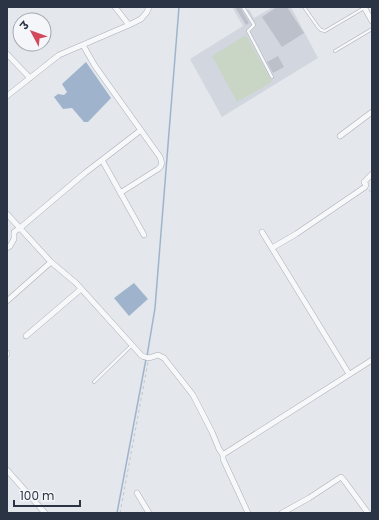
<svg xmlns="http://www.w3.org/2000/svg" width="379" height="520" font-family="Poppins,'Noto Sans Devanagari',sans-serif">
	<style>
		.built { fill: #d2d6de }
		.green { fill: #c9d6c5 }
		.water { fill: #9fb4cc }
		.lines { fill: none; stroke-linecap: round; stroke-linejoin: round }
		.stream { stroke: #9fb4cc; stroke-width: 1.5 }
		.building { fill: #bbc0ca }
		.lane-casing { stroke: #a9aeb7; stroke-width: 3.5 }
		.street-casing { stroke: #a9aeb7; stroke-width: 6 }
		.path { stroke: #c2c5cb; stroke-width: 1; stroke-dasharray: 3 3; stroke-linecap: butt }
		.lane { stroke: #f7f8fa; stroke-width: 2.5 }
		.street { stroke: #f7f8fa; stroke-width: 5 }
	</style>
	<rect width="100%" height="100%" fill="#e4e7ec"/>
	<path class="built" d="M232 7H243L245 10 249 9 254 18 273 7H291L318 58 222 117 190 59 243 26Z"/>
	<path class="green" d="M246 35 272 82 237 102 212 56Z"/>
	<path class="water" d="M86 62 111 98 88 122H84L72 108 63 109 54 97 58 94 64 95 67 92 62 84Z
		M134 283 148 299 129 316 114 298Z"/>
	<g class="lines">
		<path class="stream" d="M147 356 155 308 179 7
			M117 513 146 359"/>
	</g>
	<path class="building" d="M235 7H240L249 23 246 25Z
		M277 7H287L304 33 282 47 262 17Z
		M278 56 284 67 273 73 267 62Z"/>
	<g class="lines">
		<defs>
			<path id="lane" d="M243 7 254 25 248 31 272 77
				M304 7 318 27 321 30 325 31 364 8
				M335 51 372 29
				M94 382 132 345"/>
			<path id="street" d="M115 7 129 25
				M364 7 372 21
				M83 45 95 66 160 157C162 163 163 165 158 169L120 193
				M7 54 30 78
				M7 96 59 55 129 25 141 19 147 12 149 7
				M340 136 372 112
				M102 160 144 235
				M7 214 51 262 76 283 141 355C147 360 152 357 158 355L164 358 193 395 212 432 219 449 223 455
				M262 232 349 374
				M7 248 10 246 14 239V232L20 228 85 173 141 130
				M272 248 296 234 365 187 366 185 364 182 372 174
				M7 301 51 262
				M26 336 81 289
				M7 354V353
				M7 470 45 513
				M137 493 149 513
				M248 513 223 459V455L224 454 372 360
				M282 513 309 498 341 477 343 479 368 513"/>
		</defs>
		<use href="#lane" class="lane-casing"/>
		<use href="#street" class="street-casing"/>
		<path class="path" d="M369 190 372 194
			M120 513 148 362"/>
		<use href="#lane" class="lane"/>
		<use href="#street" class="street"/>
	</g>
	<rect width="379" height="520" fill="none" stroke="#2b3445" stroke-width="16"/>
	<g transform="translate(32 32) rotate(311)"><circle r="19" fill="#f4f6f9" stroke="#a4a8b1"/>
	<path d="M0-3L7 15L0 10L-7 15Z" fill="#d1495b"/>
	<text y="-6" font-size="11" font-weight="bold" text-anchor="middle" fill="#2b3445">उ</text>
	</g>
	<path d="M14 500v6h66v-6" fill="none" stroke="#2b3445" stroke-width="2"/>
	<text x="20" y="500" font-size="12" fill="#2b3445" stroke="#f4f6f9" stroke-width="3" paint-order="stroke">100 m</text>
</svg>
